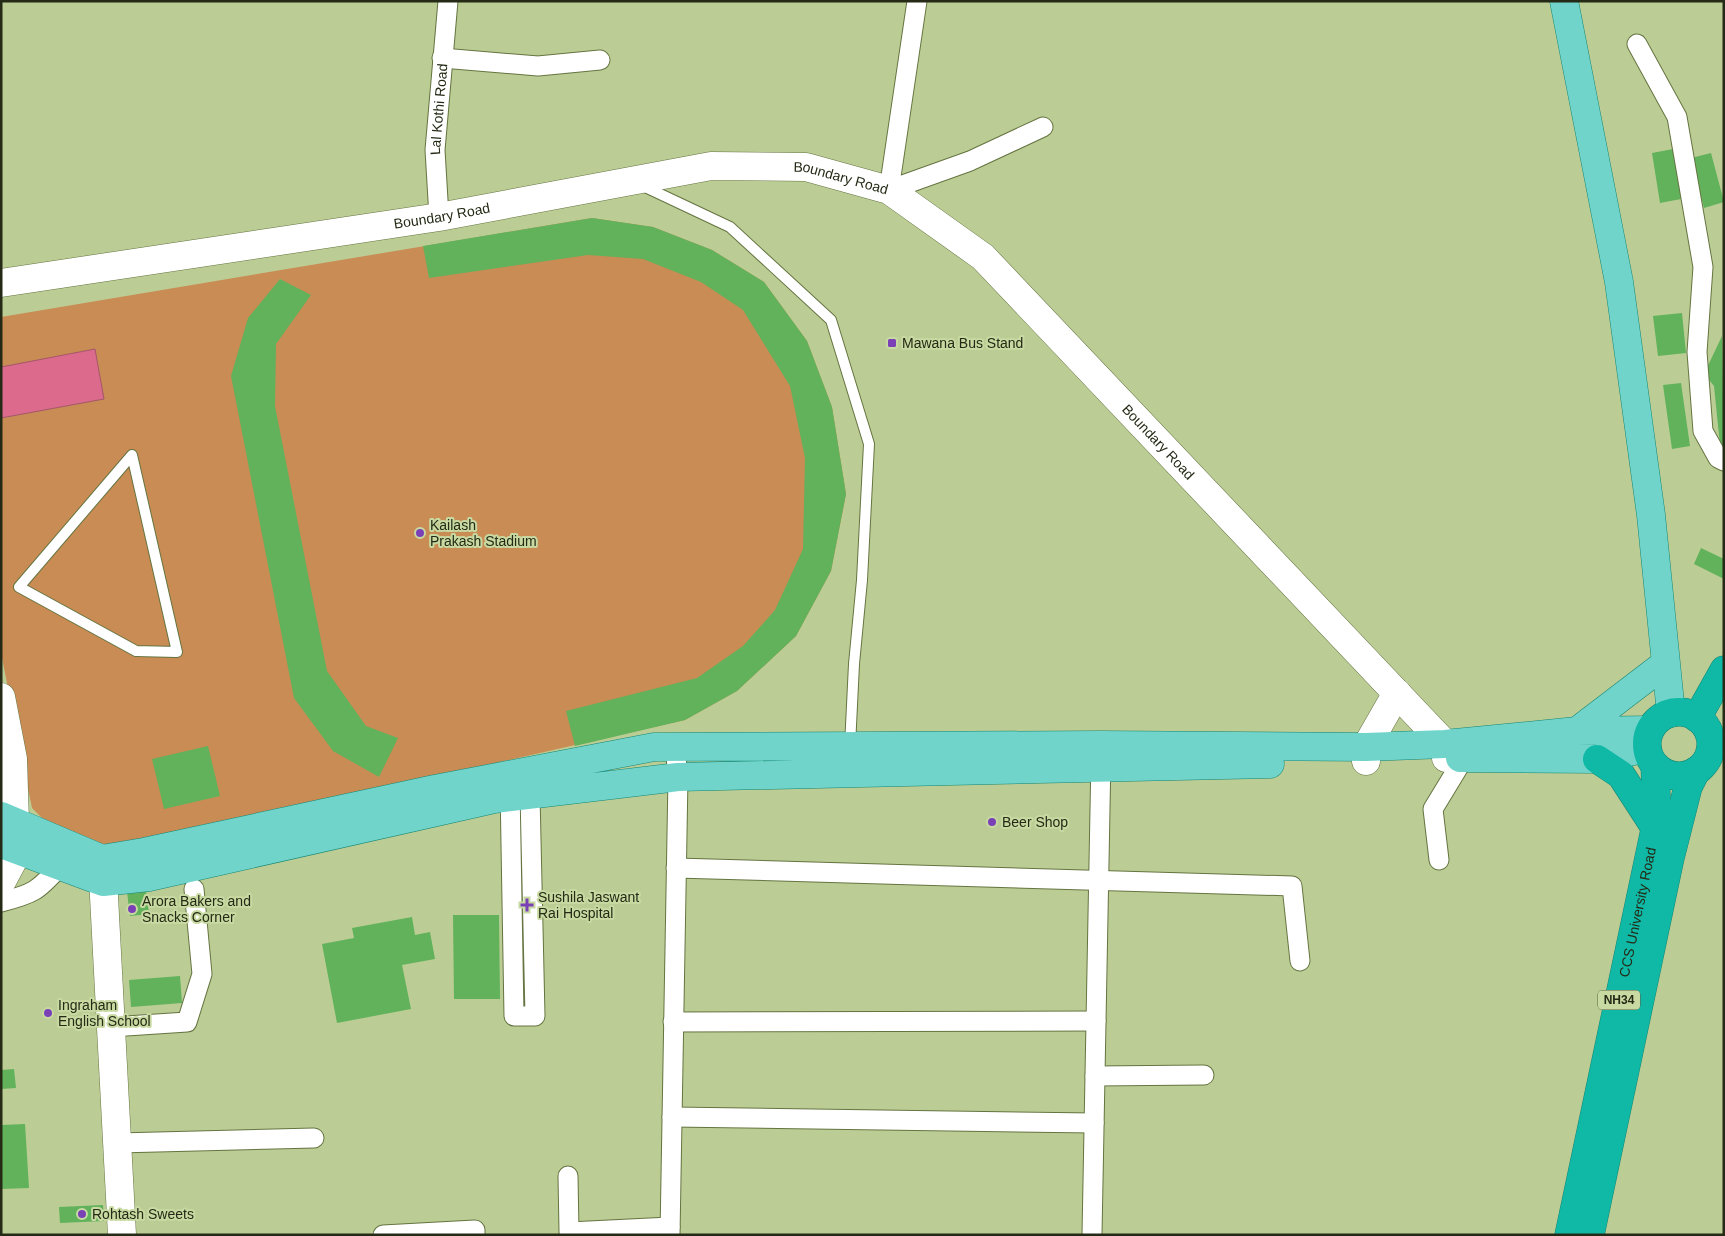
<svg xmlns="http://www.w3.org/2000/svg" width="1725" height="1236" font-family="Arial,sans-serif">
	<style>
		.green { fill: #c98c54 }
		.water { fill: #db6a8d; stroke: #a45769 }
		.building { fill: #61b25b }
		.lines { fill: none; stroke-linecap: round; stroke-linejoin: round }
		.lane-casing { stroke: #657440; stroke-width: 12 }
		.street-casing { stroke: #657440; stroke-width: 21 }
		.secondary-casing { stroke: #657440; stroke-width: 29 }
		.primary-casing { stroke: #178673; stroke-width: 29 }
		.highway-casing { stroke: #178673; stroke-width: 29 }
		.lane { stroke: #fff; stroke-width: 10 }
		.street { stroke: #fff; stroke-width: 19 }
		.secondary { stroke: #fff; stroke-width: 28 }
		.primary { stroke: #70d4ca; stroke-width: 28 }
		.highway { stroke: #10b8a6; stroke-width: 28 }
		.poi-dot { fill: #7a41b7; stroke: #c8daa2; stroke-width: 2 }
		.labels { text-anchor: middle; stroke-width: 4; stroke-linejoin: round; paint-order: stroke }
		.shield { fill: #c8daa2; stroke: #555f3f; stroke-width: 1 }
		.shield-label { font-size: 12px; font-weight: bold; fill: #242a15 }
		.street-label { font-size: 14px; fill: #242a15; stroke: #c8daa2 }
		.poi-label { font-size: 14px; fill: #242a15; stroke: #c8daa2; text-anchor: start }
	</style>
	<rect width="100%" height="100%" fill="#bbcd95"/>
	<path class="green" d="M592 218 653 227 712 250 764 282 807 341 832 407 846 494 831 571 796 636 737 691 685 720 112 850 67 843 32 808 1 653V317Z"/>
	<path class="water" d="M95 349 104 399 1 418V367Z"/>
	<path class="building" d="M1673 149 1681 199 1660 203 1652 153Z
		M1711 153 1724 202 1704 208 1691 158Z
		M592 218 653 227 712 250 764 282 807 341 832 407 846 494 831 571 796 636 737 691 685 720 575 746 566 711 697 678 743 646 775 610 803 549 805 458 790 386 743 310 701 282 643 259 588 255 429 278 423 246Z
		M280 279 311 295 276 344 275 406 327 671 366 726 398 738 379 777 333 751 294 698 231 376 248 318Z
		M1682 313 1686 353 1658 356 1653 316Z
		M1722 336 1724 445H1720L1714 386 1704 374Z
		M1681 383 1690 446 1672 449 1663 385Z
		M1701 548 1724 559V579L1694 564Z
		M208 746 220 796 164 809 152 759Z
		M146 890 149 914 130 916 127 892Z
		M453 915H499L500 999H454Z
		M412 917 415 935 430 932 435 959 402 965 411 1009 337 1023 322 944 354 938 352 928Z
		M180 976 182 1003 131 1007 129 980Z
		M14 1069 16 1088 1 1089V1070Z
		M25 1124 29 1188 1 1189V1125Z
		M103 1205 104 1221 60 1223 59 1207Z"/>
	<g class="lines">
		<defs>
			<path id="lane" d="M643 186 730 227 831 320 869 444 862 580 854 664 850 746
				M132 455 177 652 136 651 19 587Z"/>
			<g id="street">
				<path d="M917 1 889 190 970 161 1043 127"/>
				<path d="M1637 44 1677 117 1703 267 1697 352 1703 431 1718 458 1724 461"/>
				<path d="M442 58 538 66 600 60"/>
				<path id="s1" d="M439 217 435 150 448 1"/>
				<path d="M510 787 514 1016H535L530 795"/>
				<path d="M1439 860 1433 809 1464 758"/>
				<path d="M676 868 1292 886 1300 961"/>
				<path d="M1 902C33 894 38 891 60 866"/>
				<path d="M673 1022 1096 1021"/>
				<path d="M111 1027 187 1022 202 974 194 889"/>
				<path d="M1095 1076 1204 1075"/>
				<path d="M672 1117 1094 1123"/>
				<path d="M118 1143 314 1138"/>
				<path d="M568 1176 569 1232 670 1227"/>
				<path d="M383 1235 475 1230V1235"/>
				<path d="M670 1235 678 777 675 747"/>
				<path d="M1092 1235 1101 756"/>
			</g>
			<g id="secondary">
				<path id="s2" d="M1 283 439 217 711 166 806 167 889 190 983 257 1445 744 1446 758"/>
				<path d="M1 697 13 759 16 855 1 883"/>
				<path d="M1366 761V747L1397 693"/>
				<path d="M102 859 122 1235"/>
			</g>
			<path id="primary" d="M1564 1 1619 282 1651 515 1671 713
				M1577 731 1666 663
				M1460 758 1597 759 1647 748
				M1 816 102 859 144 852 435 789 654 747 1101 745 1366 747 1445 744 1577 731 1650 730
				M1 844 103 882 149 877 494 799 678 777 1270 764"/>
			<g id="highway">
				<circle cx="1679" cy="744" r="32"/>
				<path d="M1697 718 1724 670"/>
				<path d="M1597 759 1621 775 1656 829"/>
				<path id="s3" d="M1569 1235 1657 820 1655 765"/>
				<path d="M1590 1235 1670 858 1688 787 1696 771"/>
			</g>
		</defs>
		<use href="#lane" class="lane-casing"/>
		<use href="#street" class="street-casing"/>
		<use href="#secondary" class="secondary-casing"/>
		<use href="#primary" class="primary-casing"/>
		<use href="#highway" class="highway-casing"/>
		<use href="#lane" class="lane"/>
		<use href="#street" class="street"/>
		<use href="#secondary" class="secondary"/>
		<use href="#primary" class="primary"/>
		<use href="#highway" class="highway"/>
	</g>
	<g class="poi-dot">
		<rect x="887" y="338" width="10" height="10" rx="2.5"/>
		<circle cx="420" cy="533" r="5"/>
		<circle cx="992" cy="822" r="5"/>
		<path d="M524.5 897.5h5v5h5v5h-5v5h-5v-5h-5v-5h5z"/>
		<circle cx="132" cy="909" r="5"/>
		<circle cx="48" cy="1013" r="5"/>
		<circle cx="82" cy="1214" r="5"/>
	</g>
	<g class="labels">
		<rect class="shield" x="1598" y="990.5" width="42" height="19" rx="4"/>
		<g class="shield-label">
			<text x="1619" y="1004">NH34</text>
		</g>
		<g class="street-label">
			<text dy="5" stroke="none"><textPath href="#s1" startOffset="108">Lal Kothi Road</textPath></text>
			<text dy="5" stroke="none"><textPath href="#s2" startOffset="851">Boundary Road</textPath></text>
			<text dy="5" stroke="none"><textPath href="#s2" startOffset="446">Boundary Road</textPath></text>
			<text dy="5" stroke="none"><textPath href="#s2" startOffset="1271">Boundary Road</textPath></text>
			<text dy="5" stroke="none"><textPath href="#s3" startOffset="330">CCS University Road</textPath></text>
		</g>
		<g class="poi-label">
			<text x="902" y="348">Mawana Bus Stand</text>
			<text x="430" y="530">Kailash<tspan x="430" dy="16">Prakash Stadium</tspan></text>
			<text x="1002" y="827">Beer Shop</text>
			<text x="538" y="902">Sushila Jaswant<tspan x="538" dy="16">Rai Hospital</tspan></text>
			<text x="142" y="906">Arora Bakers and<tspan x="142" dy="16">Snacks Corner</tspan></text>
			<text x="58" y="1010">Ingraham<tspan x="58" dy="16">English School</tspan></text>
			<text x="92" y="1219">Rohtash Sweets</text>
		</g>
	</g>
	<rect width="1725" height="1236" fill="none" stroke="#242a15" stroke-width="5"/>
</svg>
